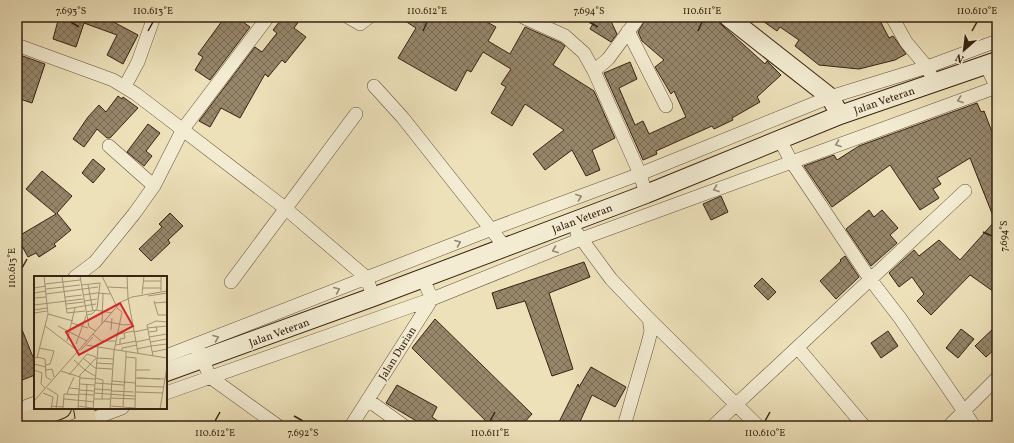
<svg xmlns="http://www.w3.org/2000/svg" width="1014" height="443" font-family="Vollkorn,serif">
	<style>
		.building { fill: url(#building-cross-hatch); stroke: #372313 }
		.lines { fill: none; stroke-linecap: round; stroke-linejoin: round }
		.street-casing { stroke: #64523d; stroke-width: 14 }
		.secondary-casing { stroke: #372313; stroke-width: 20 }
		.primary-casing { stroke: #372313; stroke-width: 22 }
		.street { stroke: #f3ecd2; stroke-width: 13 }
		.secondary { stroke: #f3ecd2; stroke-width: 18 }
		.primary { stroke: #ede1ba; stroke-width: 20 }
		.oneway { stroke: #958872 }
		.ticks { fill: none; stroke: #372313; stroke-width: 1.5 }
		.labels { text-anchor: middle; stroke-width: 3; stroke-linejoin: round; paint-order: stroke }
		.street-label { font-size: 11px; fill: #372313; stroke: #f3ecd2 }
		.inset-road { fill: none; stroke: #a49577; stroke-width: 1 }
		.view { fill: #d62828; fill-opacity: 0.15; stroke: #d62828; stroke-width: 2 }
		.inset-edge { fill: none; stroke: #372313; stroke-width: 2 }
		.neatline { fill: none; stroke: #372313; stroke-width: 1.5 }
		.ticks-label { font-size: 10px; text-anchor: middle; fill: #372313 }
	</style>
	<defs>
		<pattern id="building-cross-hatch" width="8" height="8" patternUnits="userSpaceOnUse"><rect width="8" height="8" fill="#96866a"/><path d="M0 0l8 8M0 8l8-8" fill="none" stroke="#7b6d56"/></pattern>
	</defs>
	<rect width="100%" height="100%" fill="#ede1ba"/>
	<filter id="stains"><feTurbulence type="fractalNoise" baseFrequency=".005" numOctaves="4"/><feColorMatrix values="0 0 0 0 .2 0 0 0 0 .09 0 0 0 0 .02 0 0 0 .5 -.17"/></filter>
	<radialGradient id="worn" r=".72"><stop offset=".6" stop-color="#630" stop-opacity="0"/><stop offset="1" stop-color="#630" stop-opacity=".3"/></radialGradient>
	<path class="building" d="M59 17H104L138 35 123 64 107 55 117 35 84 23 76 47 53 39Z
		M225 17H236L250 27 210 80 195 70 203 57 198 54Z
		M283 17H302L294 28 306 37 285 63 282 60 268 77 265 74 240 118 221 108 210 127 199 121 255 47 262 52 277 33 273 30Z
		M399 17H478L496 27 488 41 510 54 525 27 561 43 565 46 553 65 594 91 615 138 592 150 600 170 586 176 572 150 545 170 533 154 564 130 525 104 512 126 491 113 506 87 501 84 511 69 483 52 471 72 467 70 456 91 398 58 416 28Z
		M597 17H609L617 34 611 42 590 29Z
		M647 17H713L765 64 767 61 781 75 757 97 760 102 732 118 733 120 714 129 712 126 656 151 657 154 643 160 604 73 630 62 637 79 619 88 635 125 643 121 649 134 686 117 674 91 671 94 655 67 664 60 642 41 638 32Z
		M757 17H878L889 38 893 36 906 54 895 60 859 69 819 65 795 46 799 40 780 27 777 31Z
		M17 54 45 64 32 103 17 98Z
		M118 96 122 99 123 97 138 108 110 138H107L97 129 84 147 73 139 88 117 99 105 106 112Z
		M977 103 981 112 984 111 997 145V294L970 275 931 315 917 301 924 294 912 277 899 287 889 273 914 250 919 256 939 240 960 260 995 221 970 158 937 178 941 184 933 189 939 198 920 210 890 165 832 207 804 166 834 155 837 160 859 146Z
		M148 124 160 133 146 151 152 156 144 166 127 152Z
		M93 159 105 169 93 183 82 173Z
		M42 171 72 196 57 213 71 230 54 244 56 246 39 257 36 253 28 257 17 237 56 214 26 189Z
		M721 196 728 212 711 220 703 204Z
		M869 210 874 217 882 210 898 228 890 235 897 243 871 266 846 229Z
		M170 213 183 226 168 240 170 243 151 261 139 249 162 227 159 224Z
		M845 256 859 277 836 299 820 281 841 261 840 260Z
		M584 262 590 277 549 293 573 369 552 376 525 301 497 309 492 293Z
		M762 278 776 292 768 300 754 286Z
		M17 317 35 362V375L17 382Z
		M435 319 532 414 521 426H491L412 348Z
		M997 325V347L986 357 975 346Z
		M961 329 974 339 958 358 946 348Z
		M888 331 898 346 881 358 871 343Z
		M591 367 626 387 615 407 592 395 578 426H557L578 384 579 387Z
		M397 385 437 407 432 417 445 426H425L386 403Z"/>
	<g class="lines">
		<defs>
			<path id="street" d="M348 17 360 24 369 17
				M523 17 565 36 584 53 594 71 640 174 646 194
				M892 17 906 42 927 67 930 73
				M628 31 666 106
				M17 45 113 80 136 94 285 208 367 278 373 297
				M986 65 997 88
				M594 71 608 59 639 17
				M125 86 138 62 154 17
				M374 86 403 118 505 247
				M780 140 791 161 870 279 900 318 974 426
				M109 146 154 186
				M577 233 611 279 649 319 651 331 648 343 624 426
				M75 277 95 262 134 214 154 186 183 129 268 17
				M231 282 356 114
				M649 319 758 426
				M798 348 864 426
				M199 351 210 377 278 426
				M166 356 492 229 640 174 830 97 927 67 997 41
				M166 393 432 299 581 239 997 87
				M368 400 404 426
				M17 410 35 403
				M74 426 122 408
				M351 426 432 299 423 279
				M713 426 965 191
				M949 426 997 378"/>
			<path id="secondary" d="M728 17 830 97 840 115
				M166 372 373 297 646 194 840 115 997 61"/>
			<path id="primary" d="M84 408 87 426
				M17 426 61 408"/>
		</defs>
		<use href="#street" class="street-casing"/>
		<use href="#secondary" class="secondary-casing"/>
		<use href="#primary" class="primary-casing"/>
		<use href="#street" class="street"/>
		<use href="#secondary" class="secondary"/>
		<use href="#primary" class="primary"/>
	</g>
	<defs><path id="oneway-chevron" d="M-2-3.5L2.5 0L-2 3.5" fill="none" stroke-width="1.6" stroke-linecap="round" stroke-linejoin="round"/></defs>
	<g class="oneway">
		<use href="#oneway-chevron" transform="translate(960 100) rotate(160)"/>
		<use href="#oneway-chevron" transform="translate(838 144) rotate(160)"/>
		<use href="#oneway-chevron" transform="translate(716 189) rotate(160)"/>
		<use href="#oneway-chevron" transform="translate(579 197) rotate(-20)"/>
		<use href="#oneway-chevron" transform="translate(458 243) rotate(-21)"/>
		<use href="#oneway-chevron" transform="translate(555 250) rotate(158)"/>
		<use href="#oneway-chevron" transform="translate(337 290) rotate(-22)"/>
		<use href="#oneway-chevron" transform="translate(216 338) rotate(-21)"/>
	</g>
	<path class="ticks" d="M71 22 79 27M589 22 598 27M148 31 153 22M423 31 427 22M698 31 702 22M972 31 977 22M983 232 992 236M22 268 27 259M294 416 303 421M215 421 220 412M490 421 495 412M765 421 770 412"/>
	<g class="labels">
		<g class="street-label">
			<text transform="translate(884 100) rotate(-19)" y="4">Jalan Veteran</text>
			<text transform="translate(582 218) rotate(-21)" y="4">Jalan Veteran</text>
			<text transform="translate(279 332) rotate(-20)" y="4">Jalan Veteran</text>
			<text transform="translate(397 353) rotate(-58)" y="4">Jalan Durian</text>
		</g>
	</g>
	<g transform="translate(34 276)">
		<rect width="133" height="133" fill="#ede1ba"/>
		<path class="inset-road" d="M28 0 33 37 51 35M46 0 55 51 62 55M68 0 83 31M93 0 94 22M109 5H127M11 8 46 4M47 9 66 7 63 33 58 38 52 39M54 9 59 35M74 11 93 12M0 12 12 10M108 12H127M12 13 46 9M127 15V0M0 17 12 15M63 17 76 18M12 18 64 11M108 18 110 0M49 19 63 17M114 20 133 17M31 21 48 19M0 22 12 21M94 22 104 77M50 25 63 23M120 25 124 39H133M120 27 133 26M32 28 50 26M0 29 49 23M32 33 62 28M0 34 13 32M52 36 62 34 78 37M0 37 13 35M14 38 39 45M70 45 90 49 99 48M38 47 54 52M68 48 69 18M11 50 44 75M24 50 53 65M113 52 133 50M77 54 78 42M100 56 114 53M114 56 123 55 122 50M59 58 67 65H82M84 58 100 55M115 61 133 58M33 65 41 32M102 66 116 63M116 66 133 63M42 68 52 40M86 68V63L91 62 90 57M52 69 133 82M82 69 102 65M117 70 133 68M5 72 20 75 16 88 12 89M103 73 117 70M47 74 59 61M88 75V72L103 69M92 76V81L102 82 101 133M118 76 133 73M119 80 113 49 122 45 133 46M0 81 3 82 14 38 10 0M3 81 11 83 12 101 17 104M49 82 61 92 78 93M62 82 79 83M40 84 51 94 46 99 44 133M62 87 79 88M0 88 12 91M0 94 8 97 7 108 11 112M12 94 18 93 20 101M102 94H116M27 95 46 101M35 99 53 78 62 81M61 100 51 94 62 82M46 102 61 103M61 102 69 104 68 123M102 102 131 103M104 102 126 103M78 105 102 107M61 107 90 109M46 108 60 109M53 108 52 125 60 126M102 110 129 111M13 112 24 119 22 133M35 112 40 101M60 113 77 114M45 114 60 115M77 115 100 116M102 116 129 117M9 117 19 121 17 133M60 117 101 120M33 118 35 112 45 113M45 118 60 119M77 122 101 123M30 123 52 125V131M60 123H77M0 125 87 26 98 21 133 15M17 130 29 131M44 130 64 133M77 130 101 132M89 131 92 81M29 133 30 118 45 119M59 133 64 71M76 133 80 75 88 36 83 32M126 133 133 91"/>
		<path class="view" d="M86 27 99 50 45 79 32 56Z"/>
		<rect width="133" height="133" class="inset-edge"/>
	</g>
	<rect width="1014" height="443" fill="none" stroke="#ede1ba" stroke-width="44"/>
	<g transform="translate(964 50) rotate(208)" stroke="#f3ecd2" stroke-width="3" paint-order="stroke">
	<path d="M0-3L7 15L0 10L-7 15Z" fill="#372313"/>
	<text y="-6" font-size="11" font-weight="bold" text-anchor="middle" fill="#372313">N</text>
	</g>
	<rect x="22" y="22" width="970" height="399" class="neatline"/>
	<g class="ticks-label">
		<text x="71" y="14">7.693°S</text>
		<text x="153" y="14">110.613°E</text>
		<text x="427" y="14">110.612°E</text>
		<text x="589" y="14">7.694°S</text>
		<text x="702" y="14">110.611°E</text>
		<text x="977" y="14">110.610°E</text>
		<text transform="translate(1003 236) rotate(-90)" y="4">7.694°S</text>
		<text transform="translate(11 268) rotate(-90)" y="4">110.613°E</text>
		<text x="215" y="436">110.612°E</text>
		<text x="303" y="436">7.692°S</text>
		<text x="490" y="436">110.611°E</text>
		<text x="765" y="436">110.610°E</text>
	</g>
	<rect width="100%" height="100%" filter="url(#stains)"/>
	<rect width="100%" height="100%" fill="url(#worn)"/>
</svg>
